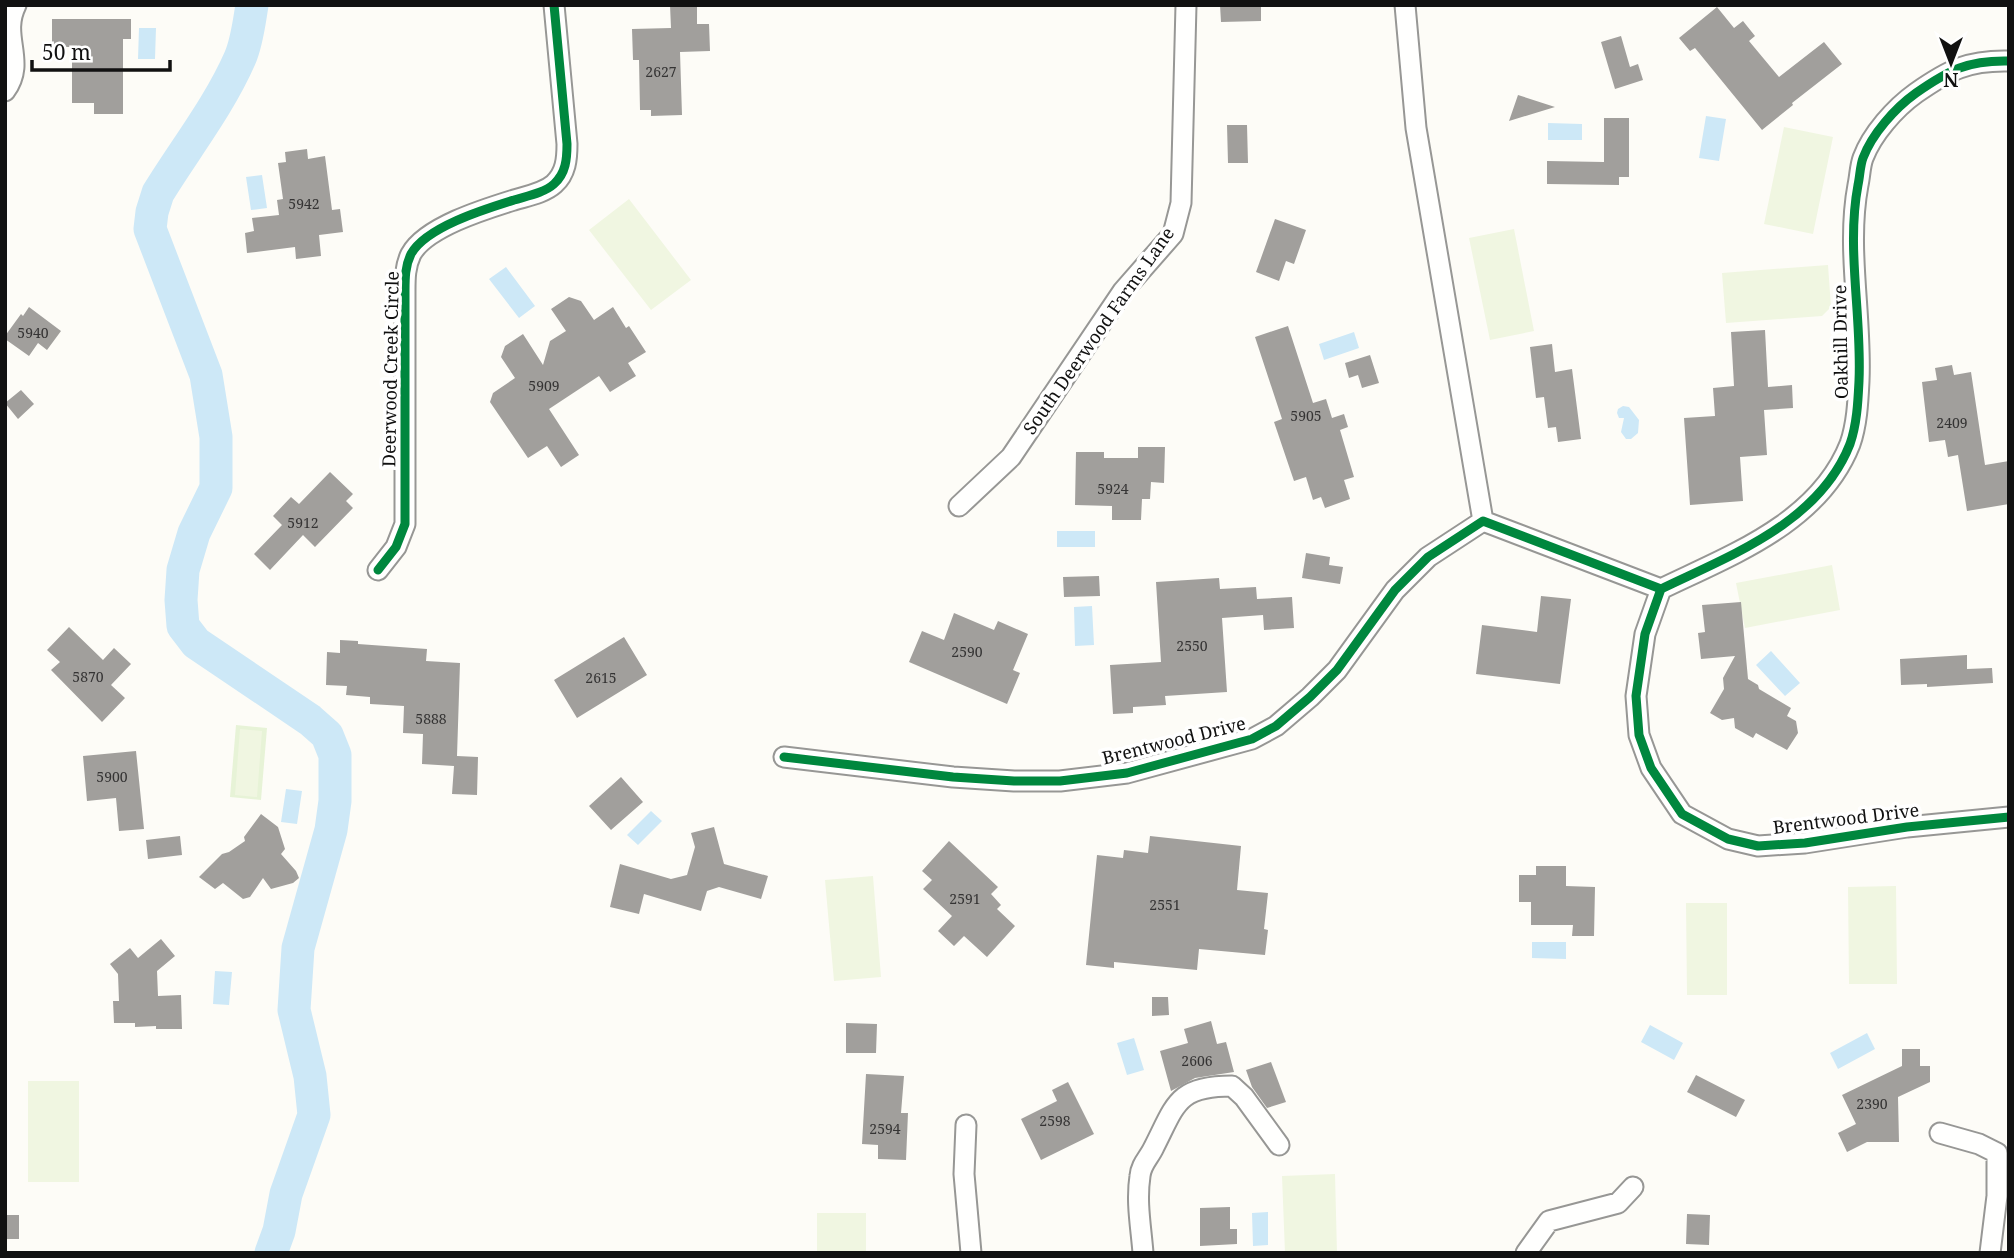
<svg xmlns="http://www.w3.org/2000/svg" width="2014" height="1258" font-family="'Noto Serif',serif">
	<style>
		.green { fill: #e7f3d7 }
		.pitch { fill: #f0f6e1 }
		.water { fill: #cde8f7 }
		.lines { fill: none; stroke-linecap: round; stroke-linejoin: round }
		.river { stroke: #cde8f7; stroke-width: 33 }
		.building { fill: #a19f9c }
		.minor-casing { stroke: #979795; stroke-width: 23 }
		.minor { stroke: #fffffe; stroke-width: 19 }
		.cycleway-casing { stroke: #fff; stroke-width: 13 }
		.cycleway { stroke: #00873e; stroke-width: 9 }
		.labels { text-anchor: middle; stroke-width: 7; stroke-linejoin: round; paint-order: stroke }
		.number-label { font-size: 14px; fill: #353434 }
		.street-label { font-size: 18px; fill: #111; stroke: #fff }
	</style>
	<rect width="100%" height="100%" fill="#fdfcf7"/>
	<path class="green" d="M236 725 267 728 261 800 230 797Z"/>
	<path class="pitch" d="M1784 127 1833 137 1813 234 1764 224Z
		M629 199 691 280 651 310 589 230Z
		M1514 229 1534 331 1490 340 1469 238Z
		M1828 265 1831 307 1822 316 1726 323 1722 273Z
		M1832 565 1840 610 1745 628 1736 583Z
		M240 729 262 731 257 797 235 795Z
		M873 876 881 977 834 981 825 880Z
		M1896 886 1897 984H1849L1848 887Z
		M1686 903H1727V995H1687Z
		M28 1081H79V1182H28Z
		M1335 1174 1337 1253H1285L1282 1176Z
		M817 1213H866V1253H817Z"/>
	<path class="water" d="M139 28H156L155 59H138Z
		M1706 116 1726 119 1719 161 1699 158Z
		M1548 123 1582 124V140H1548Z
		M262 175 267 208 251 210 246 177Z
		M506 267 535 306 519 318 489 279Z
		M1354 332 1359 348 1324 360 1319 344Z
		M1623 406 1629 407 1639 420 1638 433 1631 439H1626L1621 432 1624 418H1619L1617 413 1618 409Z
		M1057 531H1095V547H1057Z
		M1092 606 1094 645 1075 646 1074 607Z
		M1771 651 1800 683 1785 696 1756 665Z
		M286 789 302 791 297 824 281 822Z
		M651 811 662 821 638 845 627 835Z
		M1532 942H1566V959L1532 958Z
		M215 971 232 972 229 1005 213 1004Z
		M1650 1025 1683 1043 1674 1060 1641 1042Z
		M1867 1033 1875 1049 1838 1069 1830 1053Z
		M1134 1038 1144 1070 1127 1075 1117 1043Z
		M1268 1212V1245L1253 1246 1252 1213Z"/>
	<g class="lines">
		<path class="river" d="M252 5C249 23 247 42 240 58 219 106 185 149 158 193L152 212 150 229 206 375 216 437V488L194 533 183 570 181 600 183 626 196 643 310 720 327 735 335 755V801L331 830 298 948 294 1010 310 1076 314 1115 286 1194 279 1231 271 1253"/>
	</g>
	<path class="building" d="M670 5H697V24H709L710 51 680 52 682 115 651 116V110H640L639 60H633L632 29 671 28Z
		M1220 5H1261V21L1221 22Z
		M1717 7 1734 28 1743 21 1755 36 1749 41 1779 77 1824 42 1842 64 1792 103 1793 105 1762 130 1695 48 1690 51 1679 38Z
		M52 19H131V39H123V114H94V103H72V47H52Z
		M1621 36 1630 67 1638 64 1643 80 1615 89 1601 42Z
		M1518 95 1555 107 1509 121Z
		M1604 118H1629V177H1619V185L1547 184V161L1604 162Z
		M1227 125H1247L1248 163H1228Z
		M307 149 308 159 325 156 332 210 340 209 343 232 319 235 321 256 296 259 295 247 247 253 245 233 254 231 252 218 279 215 277 200 283 199 278 163 286 162 285 152Z
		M1275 219 1306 230 1294 264 1286 261 1279 281 1256 272Z
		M569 297 581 301 594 320 613 307 626 328 629 326 646 352 628 363 636 376 610 392 599 376 549 409 579 455 561 467 547 446 528 458 490 402 493 393 515 378 501 357 505 346 523 334 543 365 550 341 566 331 551 309Z
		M29 307 61 331 47 350 38 343 29 356 5 339V336L21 314 23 316Z
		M1288 326 1313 403 1326 399 1332 418 1344 414 1348 427 1340 430 1354 477 1344 480 1350 499 1325 508 1321 497 1313 500 1306 477 1294 481 1274 422 1282 419 1255 337Z
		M1765 330 1768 387 1792 385 1793 408 1764 410 1767 455 1740 457 1743 501 1690 505 1684 418 1715 416 1713 388 1734 386 1731 332Z
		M1552 344 1555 372 1572 369 1581 439 1558 442 1556 427 1548 428 1544 397 1536 398 1530 347Z
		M1370 355 1379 383 1362 388 1358 375 1349 378 1345 363Z
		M1952 365 1954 375 1971 372 1985 465 2009 461V504L1967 511 1958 455 1948 457 1945 440 1929 442 1922 382 1937 380 1935 368Z
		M21 390 34 404 18 419 5 403Z
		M1138 447H1165L1164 483 1151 482 1150 499H1142L1141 520H1112V506L1075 505 1076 452H1104V458H1138Z
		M330 472 353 494 346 501 353 508 315 547 303 535 270 570 254 554 282 525 273 516 291 497 299 504Z
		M1306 553 1330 557 1329 565 1343 567 1340 584 1302 578Z
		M1099 576 1100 596 1064 597 1063 577Z
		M1219 578 1220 589 1256 587 1257 599 1292 597 1294 628 1264 630 1263 615 1222 618 1227 692 1165 696 1166 705 1133 707V713L1113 714 1110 665 1161 662 1156 582Z
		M1541 596 1571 599 1560 684 1476 674 1482 625 1537 632Z
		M1741 602 1748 679 1758 685 1759 689 1791 708 1787 716 1796 721 1798 733 1787 750 1756 733 1753 738 1735 728 1734 718 1722 720 1710 713 1724 689 1723 678 1735 656 1701 659 1698 633 1705 632 1702 605Z
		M954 613 994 630 998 621 1028 634 1013 670 1020 673 1007 704 909 662 922 631 944 640Z
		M69 627 103 660 114 648 131 664 111 685 125 698 102 722 51 670 60 662 47 650Z
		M624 637 647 675 577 718 554 680Z
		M340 640 358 641V644L427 649 426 661 460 663 457 756 478 757 477 795 452 794 454 766 422 764 423 734 403 733 404 706 370 704V697L346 695 347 686 326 685 327 652 340 653Z
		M1967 655V669L1992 668 1993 683 1927 687V684L1901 685 1900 659Z
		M136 751 144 829 119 831 116 798 87 801 83 756Z
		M621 777 643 802 611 830 589 806Z
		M261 814 278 827 285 849 281 854 296 871 299 878 293 883 271 889 263 878 250 897 243 899 223 883 215 889 199 877 222 854 229 852 245 841 244 837Z
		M714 827 724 864 768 876 761 899 719 887 707 891 701 911 644 894 639 914 610 907 620 864 671 879 687 875 695 847 691 833Z
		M180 836 182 855 148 859 146 840Z
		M1150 836 1241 846 1237 890 1268 893 1264 929 1268 930 1265 955 1199 949 1197 970 1114 962V968L1086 965 1097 855 1123 858 1124 850 1148 853Z
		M949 841 998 887 991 894 1001 905 997 909 1015 926 987 957 964 936 954 946 938 931 952 916 923 889 932 880 922 871Z
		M1536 866H1566V886L1595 887 1594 936H1572L1573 925H1531V902H1519V875H1536Z
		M161 939 175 956 157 971 158 996 181 995 182 1029H156V1026L135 1027V1023H114L113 1001H119L118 974 110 964 130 948 138 958Z
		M1152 997H1168L1169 1015 1152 1016Z
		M1211 1021 1217 1044 1226 1042 1234 1072 1195 1078 1171 1091 1160 1051 1188 1043 1184 1029Z
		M846 1023 877 1024 876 1053H846Z
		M1902 1049H1920V1066H1930V1082L1898 1097 1899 1142H1867L1847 1152 1838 1133 1856 1124 1842 1095 1902 1066Z
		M1271 1062 1286 1102 1267 1108 1252 1087 1246 1070Z
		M866 1074 904 1076 901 1113H908L906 1160 878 1159V1145L862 1144Z
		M1696 1075 1745 1100 1736 1117 1687 1092Z
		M1068 1082 1094 1134 1041 1160 1021 1119 1057 1101 1052 1090Z
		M1230 1207V1229H1237V1244L1200 1246V1208Z
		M1687 1214 1710 1215 1709 1245 1686 1244Z
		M5 1215H19V1239H5Z"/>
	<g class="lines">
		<defs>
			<path id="minor" d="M1405 5 1416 128 1483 521
				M5 91C27 61 0 37 16 5
				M959 506 1011 457 1123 291 1173 234 1181 203 1186 5
				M1483 521 1661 589C1731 555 1819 523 1850 444 1857 424 1858 401 1859 381 1862 315 1846 249 1858 185 1860 176 1860 166 1863 158 1872 134 1895 108 1916 93 1949 70 1968 60 2009 61
				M378 570 396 547 405 524V291C405 279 405 266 411 254 426 227 485 209 514 200 527 196 544 193 554 184 566 173 567 159 567 144L554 5
				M1661 589 1645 634 1636 696 1639 735 1651 768 1682 814 1728 839 1758 846 1805 843 1907 827 2009 817
				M784 757 953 777 1014 781H1060L1127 773 1252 739 1276 726 1310 697 1337 670 1395 590 1428 557 1483 521
				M966 1125 964 1174 971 1253
				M1940 1133 1979 1144 1997 1153V1196L1990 1253
				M1143 1253C1141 1227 1136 1202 1140 1176 1141 1164 1149 1158 1154 1147 1176 1104 1177 1086 1232 1086L1244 1097 1279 1145
				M1526 1253 1549 1221 1618 1203 1633 1187"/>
		</defs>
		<use href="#minor" class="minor-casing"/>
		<use href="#minor" class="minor"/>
		<defs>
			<path id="cycleway" d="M378 570 396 547 405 524V291C405 279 405 266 411 254 426 227 485 209 514 200 527 196 544 193 554 184 566 173 567 159 567 144L554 5
				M1661 589 1645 634 1636 696 1639 735 1651 768 1682 814 1728 839 1758 846 1805 843 1907 827 2009 817
				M784 757 953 777 1014 781H1060L1127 773 1252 739 1276 726 1310 697 1337 670 1395 590 1428 557 1483 521 1661 589C1731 555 1819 523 1850 444 1857 424 1858 401 1859 381 1862 315 1846 249 1858 185 1860 176 1860 166 1863 158 1872 134 1895 108 1916 93 1949 70 1968 60 2009 61"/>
		</defs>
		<use href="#cycleway" class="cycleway-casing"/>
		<use href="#cycleway" class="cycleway"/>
	</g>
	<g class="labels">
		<g class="number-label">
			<text x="661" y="77">2627</text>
			<text x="304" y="209">5942</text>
			<text x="33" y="338">5940</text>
			<text x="544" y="391">5909</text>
			<text x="1306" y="421">5905</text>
			<text x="1952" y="428">2409</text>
			<text x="1113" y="494">5924</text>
			<text x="303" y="528">5912</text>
			<text x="1192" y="651">2550</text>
			<text x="967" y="657">2590</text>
			<text x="88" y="682">5870</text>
			<text x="601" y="683">2615</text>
			<text x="431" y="724">5888</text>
			<text x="112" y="782">5900</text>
			<text x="965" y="904">2591</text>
			<text x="1165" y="910">2551</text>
			<text x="1197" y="1066">2606</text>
			<text x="1872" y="1109">2390</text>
			<text x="1055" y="1126">2598</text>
			<text x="885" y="1134">2594</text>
		</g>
		<g class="street-label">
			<text transform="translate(1099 331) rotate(-55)" y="6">South Deerwood Farms Lane</text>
			<text transform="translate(1841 342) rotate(-91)" y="6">Oakhill Drive</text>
			<text transform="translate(391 369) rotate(-89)" y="6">Deerwood Creek Circle</text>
			<text transform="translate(1174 741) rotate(-14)" y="6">Brentwood Drive</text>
			<text transform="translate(1846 819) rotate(-7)" y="6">Brentwood Drive</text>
		</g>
	</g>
	<rect width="2014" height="1258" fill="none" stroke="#111111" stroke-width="14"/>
	<g transform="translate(1951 63) rotate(180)" stroke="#ffffff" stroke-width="5" paint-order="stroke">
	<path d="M0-5L12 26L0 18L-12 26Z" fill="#111111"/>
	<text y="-10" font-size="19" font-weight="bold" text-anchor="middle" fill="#111111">N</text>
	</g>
	<path d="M32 60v10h138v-10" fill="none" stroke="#111111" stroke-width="3.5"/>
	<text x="42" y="60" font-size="21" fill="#111111" stroke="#ffffff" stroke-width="5" paint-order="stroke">50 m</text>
</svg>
